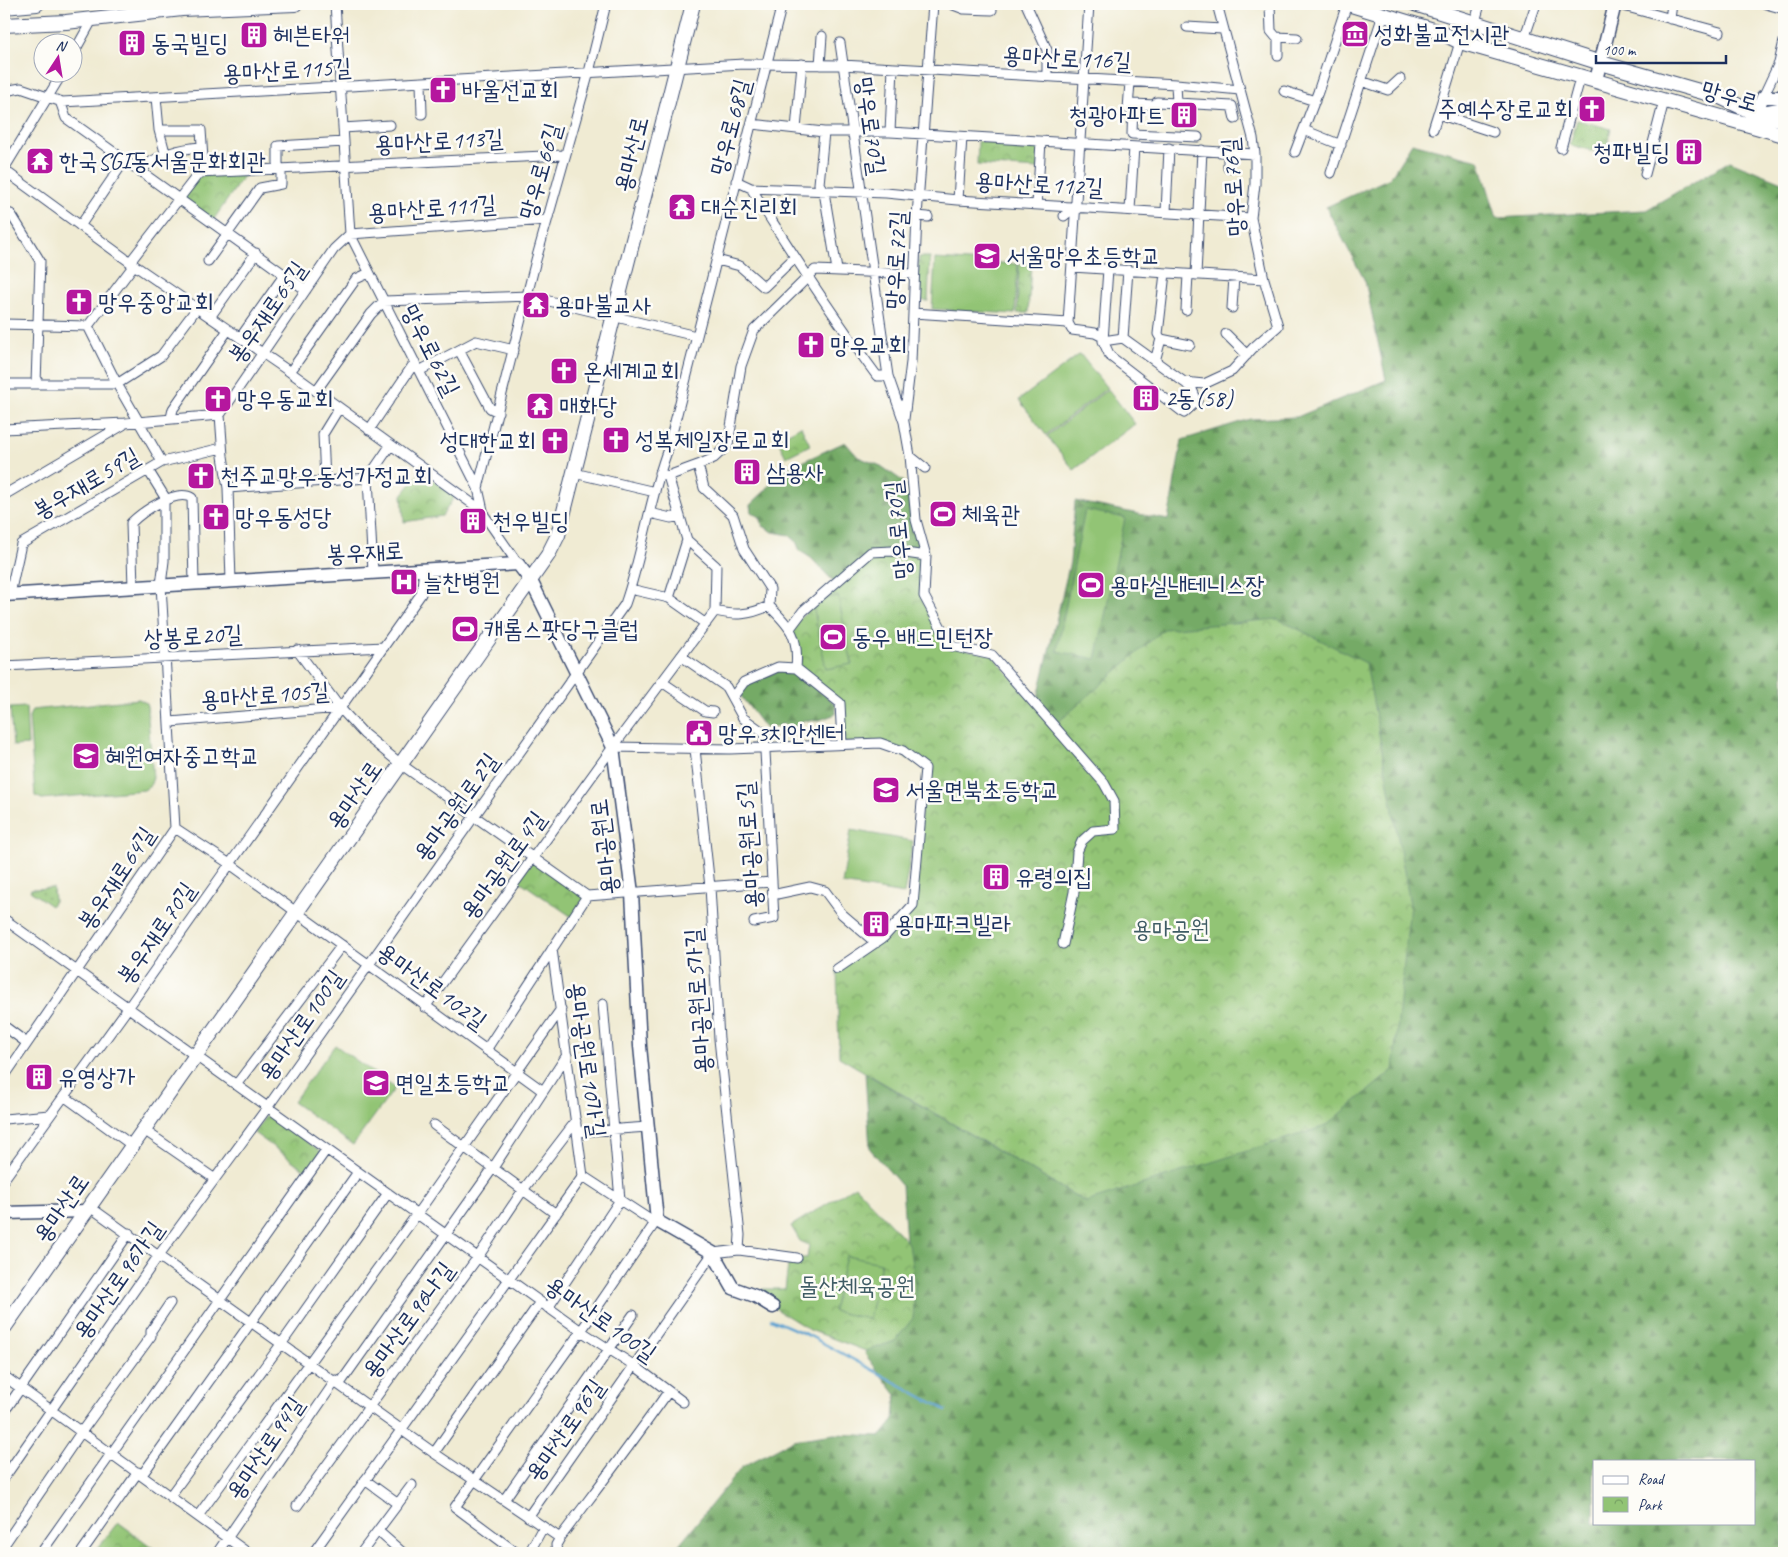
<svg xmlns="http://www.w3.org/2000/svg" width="1788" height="1557" font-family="Caveat,'Poor Story',sans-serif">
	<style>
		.grass { fill: url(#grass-dots); stroke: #567a6a }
		.forest { fill: url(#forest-firs); stroke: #486c62; fill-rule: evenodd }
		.park { fill: url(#park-crowns); stroke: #567a6a }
		.pitch { fill: #92c475; stroke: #567a6a }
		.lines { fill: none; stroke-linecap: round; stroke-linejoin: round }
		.stream { stroke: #5ba2d1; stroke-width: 2.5 }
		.street-casing { stroke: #3b4b70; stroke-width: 11 }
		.secondary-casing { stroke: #3b4b70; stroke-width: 15 }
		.primary-casing { stroke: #3b4b70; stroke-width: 16 }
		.street { stroke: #fff; stroke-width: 9 }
		.secondary { stroke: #fff; stroke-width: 12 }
		.primary { stroke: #fff; stroke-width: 14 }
		.labels { text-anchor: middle; stroke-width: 5; stroke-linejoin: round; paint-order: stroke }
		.poi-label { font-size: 24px; fill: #1b2f5e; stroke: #fdfcf7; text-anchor: start }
		.street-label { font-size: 24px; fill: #1b2f5e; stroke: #fdfcf7 }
		.park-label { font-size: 24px; fill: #3f5c65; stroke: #fdfcf7 }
	</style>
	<defs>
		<pattern id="grass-dots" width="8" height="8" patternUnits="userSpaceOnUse" patternTransform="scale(1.25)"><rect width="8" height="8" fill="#92c475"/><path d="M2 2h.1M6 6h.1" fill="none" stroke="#76a063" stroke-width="1.8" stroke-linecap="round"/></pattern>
		<pattern id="forest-firs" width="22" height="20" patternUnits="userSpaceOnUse" patternTransform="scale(1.25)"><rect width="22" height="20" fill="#75aa66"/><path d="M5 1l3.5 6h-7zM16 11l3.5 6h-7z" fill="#5f8b57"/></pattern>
		<pattern id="park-crowns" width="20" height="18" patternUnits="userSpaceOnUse" patternTransform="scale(1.25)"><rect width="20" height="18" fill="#92c475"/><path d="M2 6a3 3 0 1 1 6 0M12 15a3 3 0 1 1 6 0" fill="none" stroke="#76a063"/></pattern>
	</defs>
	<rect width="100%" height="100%" fill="#fdfcf7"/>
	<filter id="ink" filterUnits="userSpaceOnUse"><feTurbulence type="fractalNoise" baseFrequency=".02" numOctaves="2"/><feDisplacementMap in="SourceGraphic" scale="10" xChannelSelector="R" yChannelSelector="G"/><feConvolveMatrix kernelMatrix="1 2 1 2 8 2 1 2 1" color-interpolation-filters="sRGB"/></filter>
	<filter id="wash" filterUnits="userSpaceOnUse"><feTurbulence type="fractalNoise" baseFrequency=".0096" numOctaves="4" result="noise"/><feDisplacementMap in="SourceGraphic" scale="20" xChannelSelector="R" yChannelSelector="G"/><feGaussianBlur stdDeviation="1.12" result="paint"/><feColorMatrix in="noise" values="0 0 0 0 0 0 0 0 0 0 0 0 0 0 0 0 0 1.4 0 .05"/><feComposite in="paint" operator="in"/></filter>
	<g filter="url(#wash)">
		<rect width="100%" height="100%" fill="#f0ebd3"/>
		<path class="grass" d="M53 888 54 901 51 906 30 891 31 889Z"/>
		<path class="forest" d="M1412 143 1479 160 1497 218 1646 210 1730 161 1784 183V1553H672L742 1467 793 1440 834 1434 881 1436 894 1420 896 1395 865 1354 880 1334 907 1256 902 1186 870 1149 865 1073 1086 1202 1054 726 1036 705 1070 562 1075 501 1168 520 1182 440 1250 419 1297 417 1386 380 1365 281 1326 207 1390 178ZM1594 1461H1754V1523H1594Z
			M845 442 858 457 881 466 904 482 926 556 835 583 811 558 800 551 796 541 789 535 773 532 763 526 760 517 751 512 750 505 765 491 780 472Z
			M778 671 795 672 836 704V714L817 721 804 720 792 729 783 724 771 728H765L740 695 747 684Z"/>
		<path class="park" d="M1577 120 1611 129 1605 154 1570 145Z
			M978 141 1040 145 1038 169 977 165Z
			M247 171 212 222 179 198 199 173Z
			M919 257H930L928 301 917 300Z
			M1019 264 1031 265 1028 313H1017Z
			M801 426 810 445 786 457 777 439Z
			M421 471 455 496 442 516 404 522 402 495Z
			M871 552 926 556 924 596 951 646 992 655 1054 726 1164 629 1278 619 1366 663 1410 904 1393 1070 1326 1126 1086 1202 839 1057 837 969 884 937 913 905 925 768 880 743H842L840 703 796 668 791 627Z
			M533 859 586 896 572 917 518 880Z
			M267 1114 322 1152 308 1172 254 1133Z
			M855 1186 909 1244 915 1285 913 1318 895 1341 866 1351 810 1330 773 1307 763 1289H785L789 1258H807L809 1245 800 1241 791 1226Z
			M118 1522 160 1553H94Z"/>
		<path class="pitch" d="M935 259 1018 264 1015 314 932 309Z
			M1080 354 1107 388 1046 435 1019 400Z
			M1108 389 1135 424 1074 470 1047 436Z
			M1085 510 1125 518 1096 659 1057 651Z
			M838 596 852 664 826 669 814 610C817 598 828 598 838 596Z
			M139 699 146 703 147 706 153 778 150 786 144 790 42 799 35 796 29 717 32 710Z
			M26 707 28 745 13 746 10 708Z
			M851 830 913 841 904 894 842 884Z
			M335 1045 395 1088 353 1145 293 1102Z
			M846 1256 881 1263 869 1319 833 1311Z"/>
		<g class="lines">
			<path class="stream" d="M771 1319 810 1336 946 1410"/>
		</g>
	</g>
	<g filter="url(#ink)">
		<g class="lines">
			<defs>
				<path id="street" d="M335 4 350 234 478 488 484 515 518 564
					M951 4 964 9 992 10V4
					M1026 4 1047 50V77
					M1089 4 1068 323 1072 330 1095 333 1103 337
					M1270 4 1271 31 1276 37 1297 38
					M1616 4 1720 32
					M1766 4 1784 9
					M1670 19 1672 4
					M1475 22 1480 4
					M1187 27 1222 29
					M1524 39 1536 4
					M1460 42 1438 114 1493 132
					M840 43 888 376 904 422 910 456 916 520 926 556 924 596 951 646 992 655 1104 783 1114 801 1115 829 1093 831 1082 841 1077 852 1074 892 1063 944
					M72 56 92 20
					M1278 56V37
					M820 65 822 36
					M1361 81 1388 90 1400 79
					M421 83 422 114
					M1176 84 1177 103 1157 102 1156 105 1133 104 1132 134 1198 137
					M4 91 21 88 62 102 744 64 842 65 1176 84 1240 90
					M1284 91 1315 101
					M156 97 159 130 166 156
					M1763 97 1779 63 1784 41
					M60 101 66 118 306 290
					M1177 103 1232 106 1235 119
					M1128 109 1130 82
					M752 124 824 132H890L1255 154
					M343 128 390 125
					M796 129 802 64
					M1433 129 1438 113
					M159 130H201L204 173
					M1304 130 1341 145
					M824 132 819 184 824 192 837 270
					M890 132 893 68
					M1561 148 1581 75
					M1295 152 1318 92 1347 4
					M1228 168V151
					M4 169 63 72
					M278 169V146L344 142
					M4 170 134 265 290 372 477 507 484 515
					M141 171C153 155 183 148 202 147
					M1331 173 1383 15
					M1645 174 1664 101
					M736 181 751 188 886 193 958 200 1251 218
					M751 188C791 252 832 315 877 376H888
					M958 200 962 137
					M1037 204 1041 142
					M1130 210 1134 147
					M4 212 11 214 40 261 36 384
					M1166 212 1169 148
					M917 216 928 217
					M1064 216 1076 206
					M80 226 125 160
					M717 260 740 266 764 287 794 258
					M208 261 260 188 281 184V169
					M130 262 199 173 564 155
					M1072 267 1264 279
					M1108 269 1103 341 1110 356 1184 413 1197 401 1191 387 1184 382
					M1196 275 1202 150
					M1232 308 1234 277
					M1186 310 1188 275
					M913 313 1068 323
					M210 317 256 253
					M4 324 88 326 117 384 162 462
					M88 326 134 265
					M1226 334 1247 355
					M240 338 285 274
					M1123 338 1128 270
					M1161 339 1158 334 1165 273
					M1103 341 1123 338 1184 382 1204 384 1232 371 1253 348 1278 326 1264 279 1251 218 1255 184V154L1253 138 1217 4
					M459 350 490 408 498 412
					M1155 361 1161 339 1190 345
					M419 371 476 341 514 350
					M290 372 356 279 369 273
					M4 384H117L161 356 197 308
					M316 391 371 314 384 301 528 296 696 336
					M220 415 334 249 350 234 547 220
					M171 418 173 409 228 330
					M904 419 911 362 917 216 933 4
					M4 429 125 423 220 415 223 456 228 488 231 581
					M369 430 415 362
					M910 456 925 468
					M148 470 166 499
					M574 473 655 492
					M668 476 698 465
					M325 481 323 434 339 408
					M228 488 368 478
					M478 488 536 260 589 72 606 4
					M4 495 123 425
					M650 513 671 518 680 516
					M373 572 368 478 390 446
					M133 587 131 523C142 512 176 488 192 498L194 583
					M630 589 669 598 706 624
					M10 594 21 544 162 462 222 448
					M669 598 687 540
					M715 611C736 616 749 615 769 606
					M791 627 803 611 871 552 892 551 926 556
					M297 650 340 708
					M681 656 726 687 743 718 764 733 774 918 754 922
					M4 666 384 647
					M796 668C799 637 791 627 769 606L770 589 744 549 733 515 704 488 698 465 714 458 728 445 741 366 754 330 815 270 914 274
					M662 682 705 711 713 712
					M732 698 744 682 778 667 796 668 840 703 842 743
					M170 722 340 708 364 734 402 765 587 896
					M613 747 730 749 880 743 903 751 925 768 913 905 884 937 837 969
					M695 749 710 887 719 1039 740 1235 739 1250
					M175 828 230 864 543 1091
					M772 895 810 887 825 891 842 914 876 943
					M4 919 581 1331 635 1366 683 1402
					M552 949 583 1176
					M425 1007 613 747 715 611 716 566 687 540 668 476 659 473
					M4 1026 27 1043
					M486 1050 587 896 771 882
					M4 1077 175 828 161 585 164 561V500
					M236 1085 342 945
					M64 1096 133 1146
					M4 1119 50 1115
					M434 1125 556 1214
					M144 1130 215 1179
					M577 1132 648 1127
					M583 1176 655 1223 657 1221
					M4 1179 128 1008 421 594 424 570
					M90 1207 434 1453 560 1538
					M548 1308 620 1200 603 1004
					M4 1376 248 1553
					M339 1385 493 1168 567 1055
					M4 1412 129 1233
					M434 1453 540 1302
					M142 1475 358 1172
					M4 1478 159 1255 267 1108 625 604C643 553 649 499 668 449L782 4
					M365 1480 398 1504
					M170 1496 282 1343 388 1193
					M504 1500 633 1315
					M297 1506 478 1257 523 1190 576 1121
					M198 1516 417 1214 561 1009
					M528 1517 713 1253 739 1250 797 1258
					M379 1532 403 1553
					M4 1545 82 1431 151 1336V1331L170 1303
					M41 1553 326 1150
					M81 1553 138 1472
					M217 1553 336 1380
					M313 1553 583 1176
					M361 1553 412 1485
					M517 1553 455 1507 581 1331 655 1223
					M529 1553 543 1527
					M557 1553 556 1545 560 1538C596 1490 633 1442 668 1392"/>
				<path id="secondary" d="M1596 80 1615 4
					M1757 113 1784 108
					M1752 121 1763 97H1784
					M4 595 518 564 531 581 613 747 632 893 640 1046 657 1221 713 1253 733 1288 755 1296 773 1307
					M4 1213 87 1211"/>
				<path id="primary" d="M1348 4 1440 32 1460 42 1784 135
					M1415 4 1601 63 1720 97 1754 113 1784 120
					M4 7 37 4
					M4 25 66 22 182 9 295 4
					M4 1328 548 555 558 535 693 4"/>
			</defs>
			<use href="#street" class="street-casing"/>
			<use href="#secondary" class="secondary-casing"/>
			<use href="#primary" class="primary-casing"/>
			<use href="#street" class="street"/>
			<use href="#secondary" class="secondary"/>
			<use href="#primary" class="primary"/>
		</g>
	</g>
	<defs>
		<symbol id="museum-square" viewBox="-11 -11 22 22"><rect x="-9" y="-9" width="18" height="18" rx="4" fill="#b5179e" stroke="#fdfcf7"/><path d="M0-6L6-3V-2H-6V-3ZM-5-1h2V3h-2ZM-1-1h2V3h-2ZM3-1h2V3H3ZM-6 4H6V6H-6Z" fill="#fff"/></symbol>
		<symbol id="building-square" viewBox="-11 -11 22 22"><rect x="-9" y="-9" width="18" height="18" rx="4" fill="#b5179e" stroke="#fdfcf7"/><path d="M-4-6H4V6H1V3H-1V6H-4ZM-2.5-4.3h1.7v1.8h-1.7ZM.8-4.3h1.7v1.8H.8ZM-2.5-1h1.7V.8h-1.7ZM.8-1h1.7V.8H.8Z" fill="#fff"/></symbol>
		<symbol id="church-square" viewBox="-11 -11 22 22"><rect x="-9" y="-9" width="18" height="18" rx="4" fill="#b5179e" stroke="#fdfcf7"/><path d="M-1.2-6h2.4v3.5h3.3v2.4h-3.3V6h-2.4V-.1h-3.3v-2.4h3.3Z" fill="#fff"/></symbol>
		<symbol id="temple-square" viewBox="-11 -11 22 22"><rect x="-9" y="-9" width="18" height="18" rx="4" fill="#b5179e" stroke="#fdfcf7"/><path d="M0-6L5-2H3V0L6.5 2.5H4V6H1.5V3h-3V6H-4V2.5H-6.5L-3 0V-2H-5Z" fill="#fff"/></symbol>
		<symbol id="school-square" viewBox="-11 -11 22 22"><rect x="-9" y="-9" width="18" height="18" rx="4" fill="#b5179e" stroke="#fdfcf7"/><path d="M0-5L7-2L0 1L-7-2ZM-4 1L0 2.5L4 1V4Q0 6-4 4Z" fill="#fff"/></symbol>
		<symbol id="stadium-square" viewBox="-11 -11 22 22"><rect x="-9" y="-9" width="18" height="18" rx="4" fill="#b5179e" stroke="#fdfcf7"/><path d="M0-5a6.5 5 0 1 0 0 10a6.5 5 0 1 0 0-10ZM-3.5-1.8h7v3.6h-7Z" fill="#fff"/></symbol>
		<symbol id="hospital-square" viewBox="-11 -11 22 22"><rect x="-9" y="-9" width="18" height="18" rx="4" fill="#b5179e" stroke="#fdfcf7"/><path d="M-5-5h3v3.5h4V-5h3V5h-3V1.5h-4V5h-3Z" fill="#fff"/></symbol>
		<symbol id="civic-square" viewBox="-11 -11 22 22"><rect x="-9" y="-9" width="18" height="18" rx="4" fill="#b5179e" stroke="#fdfcf7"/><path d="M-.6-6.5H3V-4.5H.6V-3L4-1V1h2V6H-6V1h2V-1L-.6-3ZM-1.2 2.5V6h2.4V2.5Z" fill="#fff"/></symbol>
	</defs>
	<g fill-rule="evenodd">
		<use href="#museum-square" x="1339" y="18" width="32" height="32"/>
		<use href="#building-square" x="238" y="19" width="32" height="32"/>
		<use href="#building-square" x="116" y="27" width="32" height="32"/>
		<use href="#church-square" x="427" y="74" width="32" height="32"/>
		<use href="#church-square" x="1576" y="93" width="32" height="32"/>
		<use href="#building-square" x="1168" y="99" width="32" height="32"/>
		<use href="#building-square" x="1673" y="136" width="32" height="32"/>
		<use href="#temple-square" x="24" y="145" width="32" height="32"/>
		<use href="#temple-square" x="666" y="191" width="32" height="32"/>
		<use href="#school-square" x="971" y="240" width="32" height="32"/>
		<use href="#church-square" x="63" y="286" width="32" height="32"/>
		<use href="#temple-square" x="520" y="289" width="32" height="32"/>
		<use href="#church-square" x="795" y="329" width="32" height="32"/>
		<use href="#church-square" x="548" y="355" width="32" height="32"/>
		<use href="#building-square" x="1130" y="382" width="32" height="32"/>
		<use href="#church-square" x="202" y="383" width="32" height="32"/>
		<use href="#temple-square" x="524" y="390" width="32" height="32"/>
		<use href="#church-square" x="600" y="424" width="32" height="32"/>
		<use href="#church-square" x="539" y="425" width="32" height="32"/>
		<use href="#building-square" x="731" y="456" width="32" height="32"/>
		<use href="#church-square" x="185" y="460" width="32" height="32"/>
		<use href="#stadium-square" x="927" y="498" width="32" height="32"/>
		<use href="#church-square" x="200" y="501" width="32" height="32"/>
		<use href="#building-square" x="457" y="505" width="32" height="32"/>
		<use href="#hospital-square" x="388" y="566" width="32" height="32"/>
		<use href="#stadium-square" x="1075" y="569" width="32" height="32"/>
		<use href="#stadium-square" x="449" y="613" width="32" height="32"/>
		<use href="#stadium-square" x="817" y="621" width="32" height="32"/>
		<use href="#civic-square" x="683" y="717" width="32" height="32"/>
		<use href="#school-square" x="70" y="740" width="32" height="32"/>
		<use href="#school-square" x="870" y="774" width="32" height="32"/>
		<use href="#building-square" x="980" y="861" width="32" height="32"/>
		<use href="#building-square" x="860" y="908" width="32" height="32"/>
		<use href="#building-square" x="23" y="1061" width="32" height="32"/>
		<use href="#school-square" x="360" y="1067" width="32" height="32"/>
	</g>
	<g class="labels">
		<g class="poi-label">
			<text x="1374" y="42">성화불교전시관</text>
			<text x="273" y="43">헤븐타워</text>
			<text x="151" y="51">동국빌딩</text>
			<text x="462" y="98">바울선교회</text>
			<text x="1573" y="117" text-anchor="end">주예수장로교회</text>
			<text x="1165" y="123" text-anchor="end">청광아파트</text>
			<text x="1670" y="160" text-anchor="end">청파빌딩</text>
			<text x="59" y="169">한국SGI동서울문화회관</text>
			<text x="701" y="215">대순진리회</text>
			<text x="1006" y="264">서울망우초등학교</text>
			<text x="98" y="310">망우중앙교회</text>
			<text x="555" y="313">용마불교사</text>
			<text x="830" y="353">망우교회</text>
			<text x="583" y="379">온세계교회</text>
			<text x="1165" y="406">2동(58)</text>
			<text x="237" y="407">망우동교회</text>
			<text x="559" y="414">매화당</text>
			<text x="635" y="448">성복제일장로교회</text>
			<text x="536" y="449" text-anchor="end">성대한교회</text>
			<text x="766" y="480">삼용사</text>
			<text x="220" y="484">천주교망우동성가정교회</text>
			<text x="962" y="522">체육관</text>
			<text x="235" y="525">망우동성당</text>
			<text x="492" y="529">천우빌딩</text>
			<text x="423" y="590">늘찬병원</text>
			<text x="1110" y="593">용마실내테니스장</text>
			<text x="484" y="637">캐롬스팟당구클럽</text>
			<text x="852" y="645">동우 배드민턴장</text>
			<text x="718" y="741">망우3치안센터</text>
			<text x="105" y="764">혜원여자중고학교</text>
			<text x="905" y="798">서울면북초등학교</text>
			<text x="1015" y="885">유령의집</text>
			<text x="895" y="932">용마파크빌라</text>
			<text x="58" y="1085">유영상가</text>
			<text x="395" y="1091">면일초등학교</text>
		</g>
		<g class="street-label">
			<text transform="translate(1067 58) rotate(3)" y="8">용마산로116길</text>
			<text transform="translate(287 70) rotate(-3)" y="8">용마산로115길</text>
			<text transform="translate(1730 96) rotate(16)" y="8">망우로</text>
			<text transform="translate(871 126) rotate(82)" y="8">망우로70길</text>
			<text transform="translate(730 127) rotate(-75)" y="8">망우로68길</text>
			<text transform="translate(439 141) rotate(-3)" y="8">용마산로113길</text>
			<text transform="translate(631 154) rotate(-76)" y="8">용마산로</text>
			<text transform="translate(540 171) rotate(-74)" y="8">망우로66길</text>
			<text transform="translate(1039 184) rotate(3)" y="8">용마산로112길</text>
			<text transform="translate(1233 187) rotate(-94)" y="8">망우로76길</text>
			<text transform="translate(432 208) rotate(-4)" y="8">용마산로111길</text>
			<text transform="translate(896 260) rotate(-87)" y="8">망우로72길</text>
			<text transform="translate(267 312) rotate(-55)" y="8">봉우재로65길</text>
			<text transform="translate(431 350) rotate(63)" y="8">망우로62길</text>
			<text transform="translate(86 483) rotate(-30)" y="8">봉우재로59길</text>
			<text transform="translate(898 530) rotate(-96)" y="8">망우로70길</text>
			<text transform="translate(365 552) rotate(-3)" y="8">봉우재로</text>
			<text transform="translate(193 636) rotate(-3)" y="8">상봉로20길</text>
			<text transform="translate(265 695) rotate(-4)" y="8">용마산로105길</text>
			<text transform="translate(354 795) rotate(-55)" y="8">용마산로</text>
			<text transform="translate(456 807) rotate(-54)" y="8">용마공원로2길</text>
			<text transform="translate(749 845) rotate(-94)" y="8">용마공원로5길</text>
			<text transform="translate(604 847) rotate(-97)" y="8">용마공원로</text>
			<text transform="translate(503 865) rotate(-54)" y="8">용마공원로4길</text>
			<text transform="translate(116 878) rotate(-56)" y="8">봉우재로64길</text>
			<text transform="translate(156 933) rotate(-55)" y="8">봉우재로70길</text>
			<text transform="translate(432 986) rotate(36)" y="8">용마산로102길</text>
			<text transform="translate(698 1001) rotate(-94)" y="8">용마공원로5가길</text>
			<text transform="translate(301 1025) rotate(-55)" y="8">용마산로100길</text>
			<text transform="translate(587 1060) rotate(82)" y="8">용마공원로10가길</text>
			<text transform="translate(61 1208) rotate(-55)" y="8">용마산로</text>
			<text transform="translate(118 1280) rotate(-55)" y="8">용마산로96가길</text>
			<text transform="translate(601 1319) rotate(35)" y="8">용마산로100길</text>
			<text transform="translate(408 1320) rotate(-54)" y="8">용마산로96나길</text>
			<text transform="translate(565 1430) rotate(-55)" y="8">용마산로96길</text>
			<text transform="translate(265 1448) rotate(-56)" y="8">용마산로94길</text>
		</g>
		<g class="park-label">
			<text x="1171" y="937">용마공원</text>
			<text x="857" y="1294">돌산체육공원</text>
		</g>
	</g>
	<rect width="1788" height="1557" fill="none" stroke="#fdfcf7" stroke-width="20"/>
	<rect x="1593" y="1460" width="162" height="65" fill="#fdfcf7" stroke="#a3aaba"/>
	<rect x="1603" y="1476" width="25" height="8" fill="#ffffff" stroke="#a3aaba"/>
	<text x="1638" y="1484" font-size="15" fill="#1b2f5e">Road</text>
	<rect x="1603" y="1497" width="25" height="15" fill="url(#park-crowns)" stroke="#a3aaba"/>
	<text x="1638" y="1510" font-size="15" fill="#1b2f5e">Park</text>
	<g transform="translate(58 58) rotate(12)"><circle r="24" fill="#fdfcf7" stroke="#a3aaba"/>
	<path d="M0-4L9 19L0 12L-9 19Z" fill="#b5179e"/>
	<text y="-8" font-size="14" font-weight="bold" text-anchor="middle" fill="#1b2f5e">N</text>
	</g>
	<path d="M1596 55v8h130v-8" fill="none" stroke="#1b2f5e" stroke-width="2.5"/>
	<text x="1603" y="55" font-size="15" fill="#1b2f5e" stroke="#fdfcf7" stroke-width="4" paint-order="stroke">100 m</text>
</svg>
